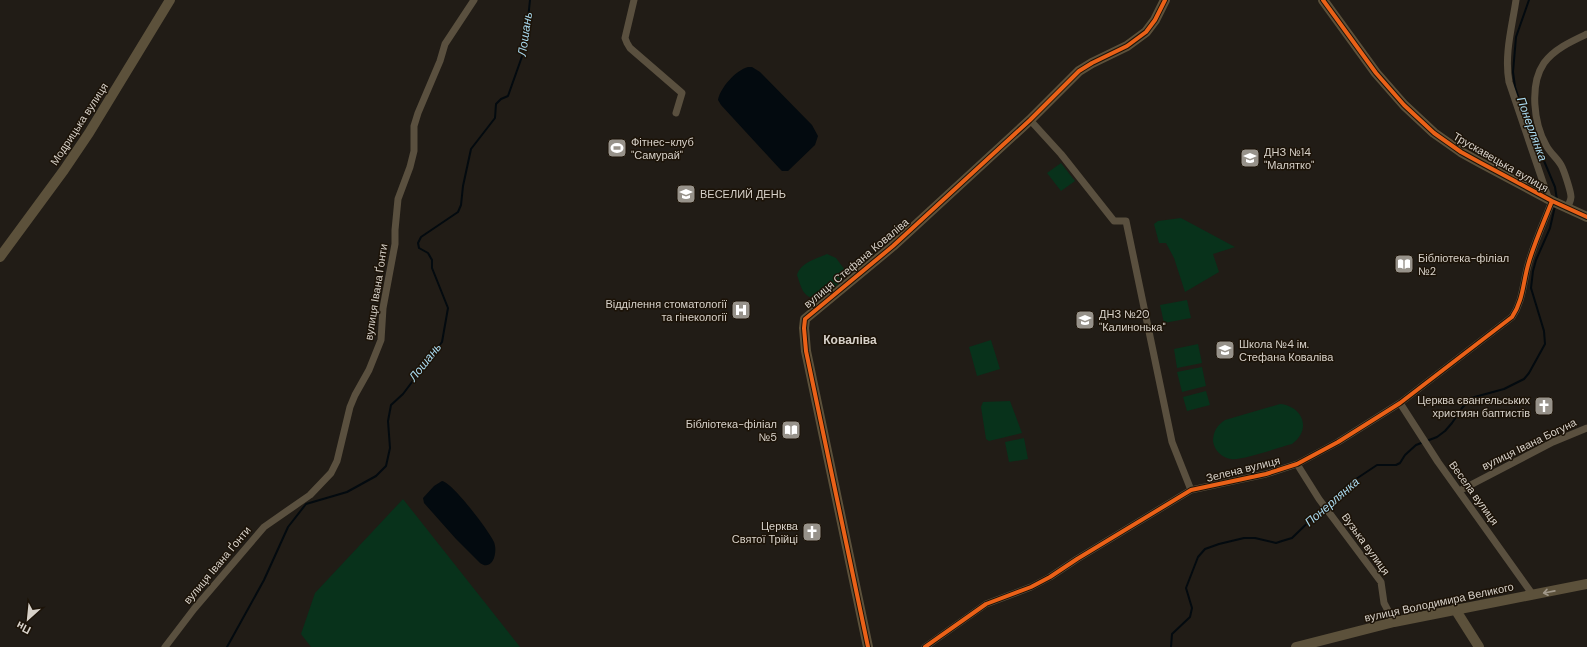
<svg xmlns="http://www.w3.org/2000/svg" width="1587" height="647" font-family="'DM Sans',sans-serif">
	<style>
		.green { fill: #08321b }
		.water { fill: #030a0f }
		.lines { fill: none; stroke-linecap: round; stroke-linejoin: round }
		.stream { stroke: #030a0f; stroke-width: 2 }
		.street { stroke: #5a503f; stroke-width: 7 }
		.secondary { stroke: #5c513b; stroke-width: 10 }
		.cycleway-casing { stroke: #1c1308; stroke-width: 6 }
		.cycleway { stroke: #ea6118; stroke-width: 4 }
		.oneway { stroke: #a09789 }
		.labels { text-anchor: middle; stroke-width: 3; stroke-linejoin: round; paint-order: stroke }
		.street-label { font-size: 11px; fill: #d7d1c9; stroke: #1c1308 }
		.poi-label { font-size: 11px; fill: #d7d1c9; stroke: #1c1308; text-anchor: start }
		.water-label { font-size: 12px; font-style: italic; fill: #a9daf0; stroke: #1c1308 }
		.neighbourhood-label { font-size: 12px; font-weight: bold; fill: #d7d1c9; stroke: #1c1308 }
	</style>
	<rect width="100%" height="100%" fill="#211c16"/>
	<path class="green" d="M1061 163 1075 181 1061 191 1047 173Z
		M1181 218 1235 247 1213 254 1219 272 1185 292 1174 258 1166 243H1159L1154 224 1158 221Z
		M827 254 836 258 845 270 843 280C833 289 815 309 803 291 800 286 799 280 797 275 801 262 816 259 827 254Z
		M1187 300 1191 318 1164 323 1160 305Z
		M991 340 1000 369 977 376 969 347Z
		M1198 344 1202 363 1177 368 1174 349Z
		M1202 367 1206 386 1182 392 1177 372Z
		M1206 391 1210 405 1187 411 1183 397Z
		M1010 401 1022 433 989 441 986 439 981 407 983 402Z
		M1280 404C1303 406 1312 430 1292 444 1280 447 1241 461 1231 459 1222 458 1214 450 1213 441 1213 432 1217 425 1225 420Z
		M1024 438 1028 459 1009 462 1005 442Z
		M403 499 520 647H311L301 634 315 593Z"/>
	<path class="water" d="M748 67H752L760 72 812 125 818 136 815 145 788 171H782L779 168 721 105 718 100C720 88 736 70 748 67Z
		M442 481C453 483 489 531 494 542 498 552 493 572 480 563L456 539 424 503 423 498 434 486Z"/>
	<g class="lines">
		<path class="stream" d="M1529 0 1516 37 1513 72 1515 87 1523 111 1555 187 1557 200
			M1326 505 1350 483 1377 465H1396L1400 463 1405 455 1416 445 1437 437 1445 431 1452 423 1462 408 1471 398 1504 389 1524 379 1529 373 1545 344 1544 331 1531 288 1533 271 1536 260 1550 228 1555 206
			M227 647 264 580 288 527 306 504 347 492 376 476 386 466 390 448 388 421 391 405 403 394 442 342 448 308 432 268V260L428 253 419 248 418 243 421 237 458 212 461 205 463 186 471 149 495 118 496 104 501 99 508 96 525 48 530 0
			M1171 647 1172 634 1190 617 1192 608 1186 588 1198 557 1205 549 1219 544 1244 538H1255L1276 543 1282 541 1292 538 1323 508"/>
		<path class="street" d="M634 0 625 38 627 43 630 48 682 93 676 113
			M1516 0C1512 27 1504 55 1509 82L1549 200
			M1030 120 1061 154 1114 221H1126L1172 442 1191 490
			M1567 209C1568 205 1571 201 1571 197 1571 192 1564 170 1561 165 1557 158 1550 153 1546 145 1534 124 1529 85 1544 63 1554 49 1572 41 1587 34
			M1400 403 1438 462 1533 595
			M1297 464 1319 499 1381 582 1384 603 1394 622
			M1459 491 1553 442 1587 428
			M165 647 194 609 264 527 310 495 331 473 337 461 350 407 355 395 369 370 381 340 383 308 395 244V230L398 199 410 167 414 151V126L418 113 440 61 445 44 474 0
			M925 647 986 604 1031 587 1050 577 1077 559 1191 490 1266 474 1297 464 1338 442 1400 403 1512 317C1523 301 1523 283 1528 265 1534 243 1544 222 1552 201"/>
		<path class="secondary" d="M1323 0 1376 73 1404 105 1434 133 1461 152 1481 163 1552 201 1587 217
			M0 257 64 170 89 133 170 0
			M1455 609 1479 647
			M868 647 806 351 804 328 805 319 893 246 1030 120 1079 71 1092 63 1127 46 1146 32 1155 20 1165 0
			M1296 647 1394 622 1587 584"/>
		<defs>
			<path id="cycleway" d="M1323 0 1376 73 1404 105 1434 133 1461 152 1481 163 1552 201 1587 217
				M868 647 806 351 804 328 805 319 893 246 1030 120 1079 71 1092 63 1127 46 1146 32 1155 20 1165 0
				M925 647 986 604 1031 587 1050 577 1077 559 1191 490 1266 474 1297 464 1338 442 1400 403 1512 317C1523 301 1523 283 1528 265 1534 243 1544 222 1552 201"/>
		</defs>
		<use href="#cycleway" class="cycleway-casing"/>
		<use href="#cycleway" class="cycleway"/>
	</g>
	<defs><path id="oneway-shaft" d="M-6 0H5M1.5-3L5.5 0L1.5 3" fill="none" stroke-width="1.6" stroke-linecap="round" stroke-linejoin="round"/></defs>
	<use class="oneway" href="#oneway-shaft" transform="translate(1549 592) rotate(169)"/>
	<defs>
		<symbol id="stadium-square" viewBox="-11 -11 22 22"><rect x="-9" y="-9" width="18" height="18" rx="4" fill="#97928a" stroke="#1c1308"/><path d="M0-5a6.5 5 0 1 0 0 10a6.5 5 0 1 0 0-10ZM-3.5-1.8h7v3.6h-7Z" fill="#fff"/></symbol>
		<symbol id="school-square" viewBox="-11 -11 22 22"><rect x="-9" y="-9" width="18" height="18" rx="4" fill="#97928a" stroke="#1c1308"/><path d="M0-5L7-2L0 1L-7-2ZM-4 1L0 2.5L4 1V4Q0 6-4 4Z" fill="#fff"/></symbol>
		<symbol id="library-square" viewBox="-11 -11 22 22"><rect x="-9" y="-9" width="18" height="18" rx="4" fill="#97928a" stroke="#1c1308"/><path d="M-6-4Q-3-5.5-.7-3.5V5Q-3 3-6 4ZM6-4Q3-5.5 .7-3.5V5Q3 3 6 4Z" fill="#fff"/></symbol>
		<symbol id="hospital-square" viewBox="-11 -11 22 22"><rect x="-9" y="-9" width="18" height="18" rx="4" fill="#97928a" stroke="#1c1308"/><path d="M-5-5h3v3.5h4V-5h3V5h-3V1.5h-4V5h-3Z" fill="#fff"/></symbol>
		<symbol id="church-square" viewBox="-11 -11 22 22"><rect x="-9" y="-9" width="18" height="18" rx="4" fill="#97928a" stroke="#1c1308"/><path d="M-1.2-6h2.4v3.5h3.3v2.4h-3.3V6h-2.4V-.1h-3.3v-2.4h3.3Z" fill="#fff"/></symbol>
	</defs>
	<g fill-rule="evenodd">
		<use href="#stadium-square" x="606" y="137" width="22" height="22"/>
		<use href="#school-square" x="1239" y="147" width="22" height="22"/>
		<use href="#school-square" x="675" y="183" width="22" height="22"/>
		<use href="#library-square" x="1393" y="253" width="22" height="22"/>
		<use href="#hospital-square" x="730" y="299" width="22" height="22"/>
		<use href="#school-square" x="1074" y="309" width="22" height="22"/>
		<use href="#school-square" x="1214" y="339" width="22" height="22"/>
		<use href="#church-square" x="1533" y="395" width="22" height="22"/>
		<use href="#library-square" x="780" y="419" width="22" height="22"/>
		<use href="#church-square" x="801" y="521" width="22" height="22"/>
	</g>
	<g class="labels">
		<g class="street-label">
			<text transform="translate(79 124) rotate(-57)" y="4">Модрицька вулиця</text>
			<text transform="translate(1501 162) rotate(30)" y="4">Трускавецька вулиця</text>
			<text transform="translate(856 263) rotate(-40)" y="4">вулиця Стефана Коваліва</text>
			<text transform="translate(376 292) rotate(-81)" y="4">вулиця Івана Ґонти</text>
			<text transform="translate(1529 444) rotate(-26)" y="4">вулиця Івана Богуна</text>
			<text transform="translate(1243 469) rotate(-14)" y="4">Зелена вулиця</text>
			<text transform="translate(1474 493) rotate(54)" y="4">Весела вулиця</text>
			<text transform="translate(1366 544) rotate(54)" y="4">Вузька вулиця</text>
			<text transform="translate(217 565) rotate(-50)" y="4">вулиця Івана Ґонти</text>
			<text transform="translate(1439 602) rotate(-12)" y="4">вулиця Володимира Великого</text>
		</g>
		<g class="poi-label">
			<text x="631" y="146">Фітнес-клуб<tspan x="631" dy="13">"Самурай"</tspan></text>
			<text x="1264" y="156">ДНЗ №14<tspan x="1264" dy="13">"Малятко"</tspan></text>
			<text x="700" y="198">ВЕСЕЛИЙ ДЕНЬ</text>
			<text x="1418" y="262">Бібліотека-філіал<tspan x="1418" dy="13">№2</tspan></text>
			<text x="727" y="308" text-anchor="end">Відділення стоматології<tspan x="727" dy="13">та гінекології</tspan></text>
			<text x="1099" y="318">ДНЗ №20<tspan x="1099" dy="13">"Калинонька"</tspan></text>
			<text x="1239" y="348">Школа №4 ім.<tspan x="1239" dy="13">Стефана Коваліва</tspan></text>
			<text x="1530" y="404" text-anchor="end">Церква євангельських<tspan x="1530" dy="13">християн баптистів</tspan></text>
			<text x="777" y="428" text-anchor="end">Бібліотека-філіал<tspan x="777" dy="13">№5</tspan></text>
			<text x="798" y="530" text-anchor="end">Церква<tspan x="798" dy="13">Святої Трійці</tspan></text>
		</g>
		<g class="water-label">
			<text transform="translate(525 34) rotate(-82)" y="4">Лошань</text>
			<text transform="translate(1532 129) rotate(70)" y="4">Понерлянка</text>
			<text transform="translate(425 362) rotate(-52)" y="4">Лошань</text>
			<text transform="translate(1332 502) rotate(-41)" y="4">Понерлянка</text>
		</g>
		<g class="neighbourhood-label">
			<text x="850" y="344">Коваліва</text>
		</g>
	</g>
	<g transform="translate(28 619) rotate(207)" stroke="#1c1308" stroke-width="3" paint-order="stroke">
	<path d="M0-3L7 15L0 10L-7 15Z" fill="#d7d1c9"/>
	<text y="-6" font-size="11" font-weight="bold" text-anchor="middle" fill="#d7d1c9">Пн</text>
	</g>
</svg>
